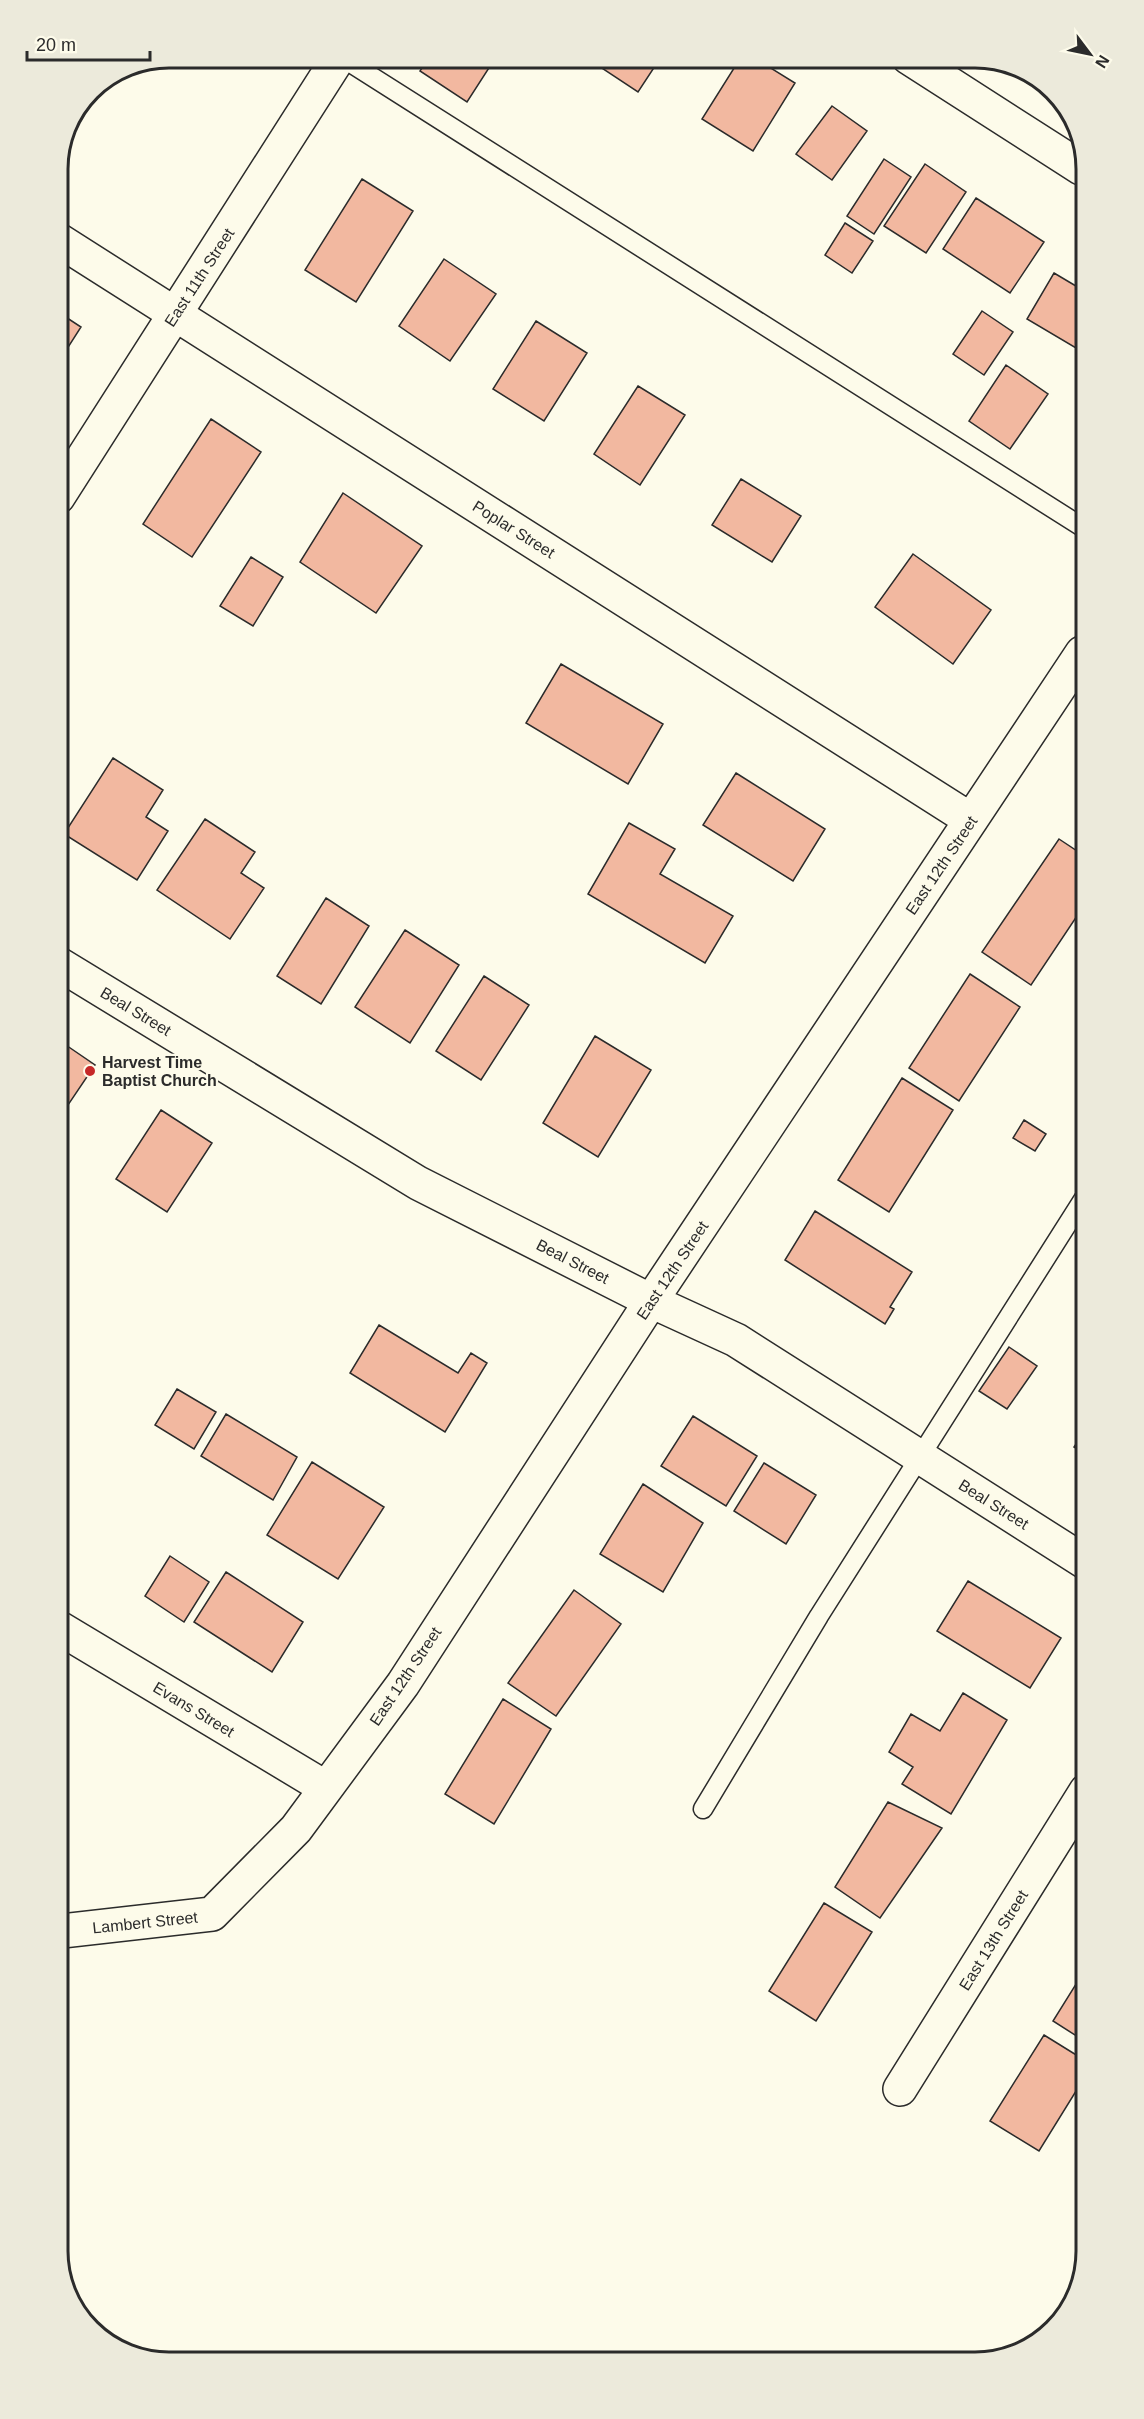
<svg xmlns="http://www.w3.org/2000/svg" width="1144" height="2419" font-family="Arial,sans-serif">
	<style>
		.building { fill: #f2b8a0; stroke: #2b2b2b; stroke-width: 1.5 }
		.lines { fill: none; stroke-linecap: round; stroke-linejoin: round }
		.service-casing { stroke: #2b2b2b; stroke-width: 21 }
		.minor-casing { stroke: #2b2b2b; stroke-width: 36 }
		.service { stroke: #fdfbea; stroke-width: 18 }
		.minor { stroke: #fdfbea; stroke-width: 33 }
		.poi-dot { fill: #c62828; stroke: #fdfbea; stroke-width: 2 }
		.labels { text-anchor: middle; stroke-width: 4.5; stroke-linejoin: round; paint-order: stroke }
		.street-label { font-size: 16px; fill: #2b2b2b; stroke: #fdfbea }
		.poi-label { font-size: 16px; font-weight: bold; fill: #2b2b2b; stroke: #fdfbea; text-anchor: start }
		.rim { fill: none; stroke: #2b2b2b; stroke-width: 3 }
	</style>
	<rect width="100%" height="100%" fill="#fdfbea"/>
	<path class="building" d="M429 57H496L467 102 420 71Z
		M590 57H661L638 92 588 59Z
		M741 57H753L795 83 753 151 702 119Z
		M832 106 867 131 832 180 796 154Z
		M884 159 911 177 874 234 847 216Z
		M925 164 966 192 926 253 884 226Z
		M362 179 413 211 356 302 305 270Z
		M976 198 1044 242 1010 293 943 249Z
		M845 223 873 241 852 273 825 255Z
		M444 259 496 294 450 361 399 326Z
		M1054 273 1081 289 1082 339 1076 348 1027 319Z
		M982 311 1013 332 984 375 953 354Z
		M58 312 81 327 58 363Z
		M536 321 587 353 544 421 493 389Z
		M1006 365 1048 394 1010 449 969 421Z
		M638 386 685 415 640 485 594 454Z
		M211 419 261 452 192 557 143 524Z
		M741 479 801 516 772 562 712 525Z
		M343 493 422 546 376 613 300 562Z
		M913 554 991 610 953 664 875 607Z
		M251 557 283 577 253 626 220 606Z
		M561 664 663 724 628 784 526 723Z
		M113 758 163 790 146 817 168 831 137 880 64 834Z
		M736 773 825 829 793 881 703 825Z
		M205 819 255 852 241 873 264 888 230 939 157 890Z
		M629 823 675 849 660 874 733 916 705 963 588 894Z
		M1059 839 1083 855V907L1031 985 982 952Z
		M326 898 369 926 321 1004 277 976Z
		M405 930 459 965 410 1043 355 1007Z
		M970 974 1020 1007 959 1101 909 1068Z
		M484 976 529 1005 481 1080 436 1051Z
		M595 1036 651 1070 598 1157 543 1123Z
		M60 1041 95 1065 66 1108 60 1103Z
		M902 1078 953 1110 889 1212 838 1180Z
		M161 1110 212 1143 167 1212 116 1179Z
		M1024 1120 1046 1134 1035 1151 1013 1138Z
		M815 1211 912 1272 890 1307 894 1309 885 1324 785 1260Z
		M379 1325 458 1373 471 1353 487 1363 445 1432 350 1373Z
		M1009 1347 1037 1366 1007 1409 979 1391Z
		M177 1389 216 1412 194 1449 155 1425Z
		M226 1414 297 1457 273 1500 201 1456Z
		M693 1416 757 1456 726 1506 661 1466Z
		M1085 1430V1454L1074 1447Z
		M312 1462 384 1507 338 1579 267 1535Z
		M764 1463 816 1495 786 1544 734 1511Z
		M643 1484 703 1523 663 1592 600 1554Z
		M170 1556 209 1582 184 1622 145 1596Z
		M226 1572 303 1622 272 1672 194 1622Z
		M968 1581 1061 1638 1030 1688 937 1631Z
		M574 1590 621 1624 556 1716 508 1683Z
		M963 1693 1007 1720 951 1814 902 1784 913 1767 889 1752 911 1714 940 1731Z
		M503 1699 551 1729 494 1824 445 1794Z
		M888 1802 942 1828 880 1918 835 1887Z
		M824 1903 872 1932 816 2021 769 1991Z
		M1086 1968V2042L1053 2021Z
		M1044 2035 1086 2061V2075L1039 2151 990 2121Z"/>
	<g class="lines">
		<defs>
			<path id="service" d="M341 57 1082 527
				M703 1809 819 1616 1084 1198"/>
			<path id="minor" d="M908 57 1081 168
				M57 239 971 820
				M58 497 339 57
				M59 964 418 1183 651 1301 736 1340 1085 1562
				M61 1629 326 1788
				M62 1931 212 1914 296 1829 403 1684 651 1301 1082 653
				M900 2089 1086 1791"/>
		</defs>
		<use href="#service" class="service-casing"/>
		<use href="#minor" class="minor-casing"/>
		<use href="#service" class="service"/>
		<use href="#minor" class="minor"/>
	</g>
	<circle class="poi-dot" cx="90" cy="1071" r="6"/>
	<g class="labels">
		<g class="street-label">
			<text transform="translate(199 277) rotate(-57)" y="6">East 11th Street</text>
			<text transform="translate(514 529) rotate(32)" y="6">Poplar Street</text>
			<text transform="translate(941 865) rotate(-56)" y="6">East 12th Street</text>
			<text transform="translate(136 1011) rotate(31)" y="6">Beal Street</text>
			<text transform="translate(573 1261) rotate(27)" y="6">Beal Street</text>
			<text transform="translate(672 1270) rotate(-56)" y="6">East 12th Street</text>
			<text transform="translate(994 1504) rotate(32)" y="6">Beal Street</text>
			<text transform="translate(405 1676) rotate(-56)" y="6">East 12th Street</text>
			<text transform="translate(194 1709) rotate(31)" y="6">Evans Street</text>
			<text transform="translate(145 1922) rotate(-6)" y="6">Lambert Street</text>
			<text transform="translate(993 1940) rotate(-58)" y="6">East 13th Street</text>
		</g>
		<g class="poi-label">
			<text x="102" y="1068">Harvest Time<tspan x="102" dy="18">Baptist Church</tspan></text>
		</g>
	</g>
	<path d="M0 0H1144V2419H0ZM169 68H975A101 101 0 0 1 1076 169V2251A101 101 0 0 1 975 2352H169A101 101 0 0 1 68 2251V169A101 101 0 0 1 169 68Z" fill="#eceadb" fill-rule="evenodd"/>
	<path class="rim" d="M169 68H975A101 101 0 0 1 1076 169V2251A101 101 0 0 1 975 2352H169A101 101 0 0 1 68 2251V169A101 101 0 0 1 169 68Z"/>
	<g transform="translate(1090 54) rotate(122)" stroke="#fdfbea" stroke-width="4.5" paint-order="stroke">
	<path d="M0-4.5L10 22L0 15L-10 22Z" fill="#2b2b2b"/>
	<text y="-9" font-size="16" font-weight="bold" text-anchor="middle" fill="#2b2b2b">N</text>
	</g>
	<path d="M27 51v9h123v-9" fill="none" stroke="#2b2b2b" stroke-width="3"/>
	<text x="36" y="51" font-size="18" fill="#2b2b2b" stroke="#fdfbea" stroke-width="4.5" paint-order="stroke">20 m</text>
</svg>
